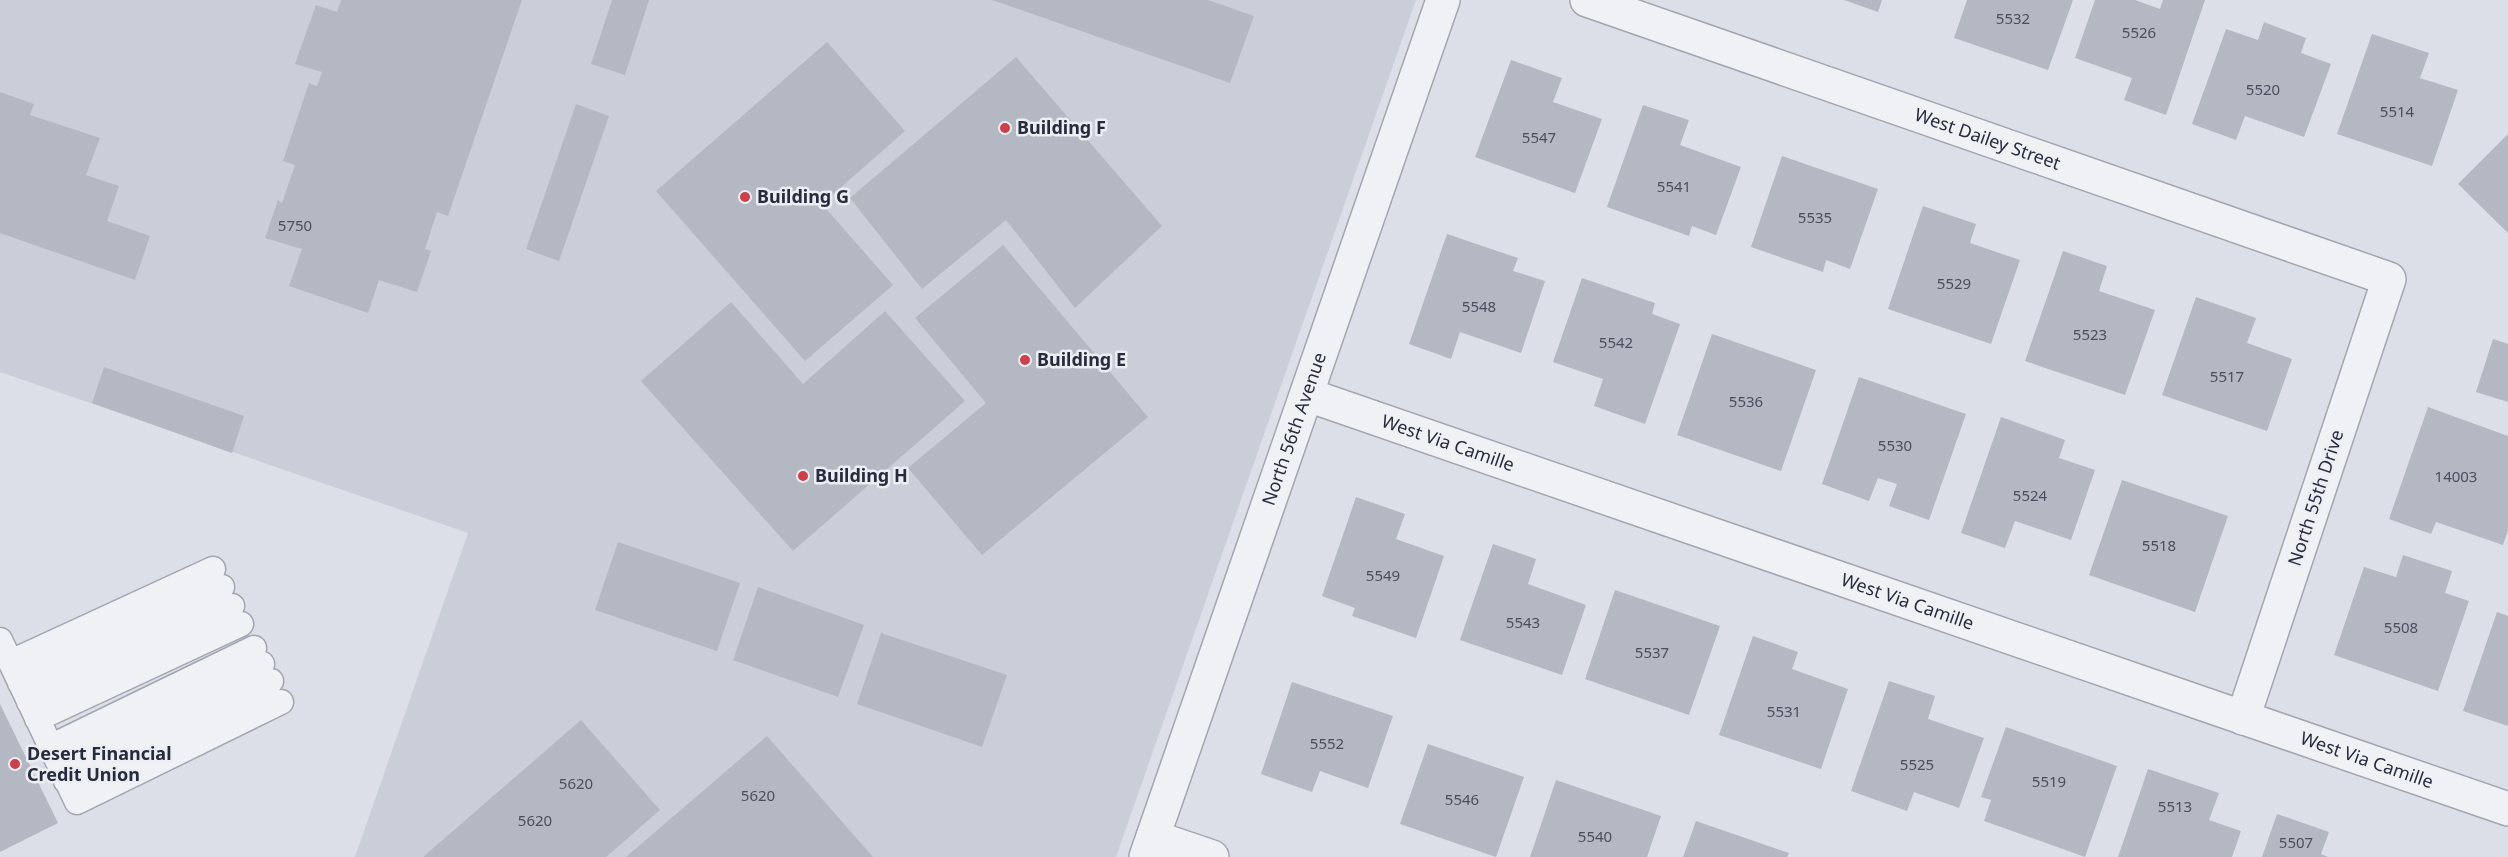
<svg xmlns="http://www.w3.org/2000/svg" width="2508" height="857" font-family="'Noto Sans',sans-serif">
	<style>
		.built { fill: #caced9 }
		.building { fill: #b4b8c3 }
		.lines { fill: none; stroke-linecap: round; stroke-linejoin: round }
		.lane-casing { stroke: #a2a6b1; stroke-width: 27 }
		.street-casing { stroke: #a2a6b1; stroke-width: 36 }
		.lane { stroke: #eff1f5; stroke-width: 24 }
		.street { stroke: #eff1f5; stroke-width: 33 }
		.poi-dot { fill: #ce3f48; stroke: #eceef4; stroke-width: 2 }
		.labels { text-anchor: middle; stroke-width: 5; stroke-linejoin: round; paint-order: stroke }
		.number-label { font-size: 15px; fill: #4a4f5e }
		.poi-label { font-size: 18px; font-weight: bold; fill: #262c3d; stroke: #eceef4; text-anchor: start }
		.street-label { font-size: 18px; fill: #262c3d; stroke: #eceef4 }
	</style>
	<rect width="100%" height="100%" fill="#dcdfe7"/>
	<path class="built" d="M0 0H1416L1116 857H355L468 533 0 372Z"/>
	<path class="building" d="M341 0H522L448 216 437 212 425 249 431 251 417 292 379 280 368 313 289 286 302 249 265 238 278 200 282 203 295 165 283 161 309 83 317 86 322 72 295 64 316 5 337 12Z
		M612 0H649L625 75 591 64Z
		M992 0H1208L1254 16 1230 83Z
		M1844 0H1882L1878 12Z
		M1967 0H2073L2048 70 1954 38Z
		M2095 0H2135L2160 9 2163 0H2205L2166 115 2124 100 2132 78 2075 58Z
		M2264 22 2306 38 2301 53 2331 64 2304 137 2245 116 2236 140 2192 124 2226 29 2258 40Z
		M2372 34 2429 53 2420 78 2458 90 2432 166 2337 134Z
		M827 42 905 131 822 204 893 285 805 361 656 191Z
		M1016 57 1162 226 1075 308 1006 220 922 289 850 198Z
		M1511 60 1562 78 1553 102 1602 119 1575 193 1475 157Z
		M0 92 34 104 30 115 100 138 86 175 119 186 107 221 150 236 135 280 0 233Z
		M576 104 609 116 559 261 526 249Z
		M1643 105 1689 120 1680 145 1741 167 1716 235 1692 226 1689 236 1607 207Z
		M2508 134V233L2458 184Z
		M1782 156 1878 189 1850 269 1826 260 1823 272 1751 247Z
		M1923 206 1976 224 1970 243 2020 260 1991 344 1888 309Z
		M1447 234 1518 258 1513 271 1545 281 1521 353 1460 332 1451 359 1409 344Z
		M1003 245 1148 417 982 555 908 468 986 403 915 318Z
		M2063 251 2107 266 2099 291 2155 310 2125 395 2025 361Z
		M1582 278 1655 303 1652 314 1680 324 1645 424 1594 406 1603 379 1553 362Z
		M2196 297 2256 318 2247 343 2292 359 2267 431 2162 395Z
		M731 302 803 384 885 311 965 401 793 551 641 381Z
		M1712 334 1816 370 1781 471 1677 435Z
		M2493 339 2508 344V402L2476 392Z
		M104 367 244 416 232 453 92 403Z
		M1859 377 1966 414 1929 520 1889 506 1897 484 1878 478 1869 501 1822 484Z
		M2428 407 2508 436V530L2503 545 2436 522 2431 534 2389 519Z
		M2001 417 2065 440 2059 458 2095 470 2071 540 2015 521 2005 548 1961 533Z
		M2122 480 2228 516 2195 612 2089 575Z
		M1356 497 1405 514 1396 539 1444 556 1416 638 1352 616 1355 608 1322 596Z
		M618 542 740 583 717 651 595 610Z
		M1493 544 1536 559 1528 584 1586 605 1562 675 1460 640Z
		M2403 555 2452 571 2445 593 2469 601 2438 691 2334 655 2364 567 2396 577Z
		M758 587 864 625 838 697 733 660Z
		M1615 590 1720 626 1689 715 1585 679Z
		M2497 612 2508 616V726L2463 711Z
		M881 633 1007 675 982 747 857 704Z
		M1753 636 1798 652 1792 669 1848 689 1821 769 1719 735Z
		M1889 681 1935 696 1928 719 1984 738 1959 808 1914 792 1907 811 1851 791Z
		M1292 682 1393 716 1368 788 1320 771 1312 792 1261 774Z
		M0 704 58 823 0 852Z
		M581 720 660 810 606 857H423Z
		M2006 727 2117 766 2085 857 1984 821 1991 800 1981 797Z
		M767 736 873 857H626Z
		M1428 744 1524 777 1496 857 1400 824Z
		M2148 769 2219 793 2209 820 2241 831 2232 857H2118Z
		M1556 780 1661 816 1647 857H1530Z
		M2277 814 2329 832 2321 854 2328 857H2262Z
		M1696 821 1789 853 1787 857H1683Z"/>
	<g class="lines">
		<defs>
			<path id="lane" d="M0 640 77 802 281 702
				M11 662 213 569
				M20 683 222 587
				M29 702 232 606
				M37 719 241 624
				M50 747 254 648
				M59 764 135 728 262 664
				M66 781 271 681"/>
			<g id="street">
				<path id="s1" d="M1587 0 2389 279 2243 718"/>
				<path id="s2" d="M1308 395 2508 809"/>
				<path d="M1153 837 1212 857"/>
				<path id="s3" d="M1146 857 1443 0"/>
			</g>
		</defs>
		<use href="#lane" class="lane-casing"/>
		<use href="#street" class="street-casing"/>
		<use href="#lane" class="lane"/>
		<use href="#street" class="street"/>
	</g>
	<g class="poi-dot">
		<circle cx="1005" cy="128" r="6"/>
		<circle cx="745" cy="197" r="6"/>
		<circle cx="1025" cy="360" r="6"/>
		<circle cx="803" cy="476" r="6"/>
		<circle cx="15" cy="764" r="6"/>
	</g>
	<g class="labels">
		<g class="number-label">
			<text x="2013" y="24">5532</text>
			<text x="2139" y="38">5526</text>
			<text x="2263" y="95">5520</text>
			<text x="2397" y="117">5514</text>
			<text x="1539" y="143">5547</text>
			<text x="1674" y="192">5541</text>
			<text x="1815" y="223">5535</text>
			<text x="295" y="231">5750</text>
			<text x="1954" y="289">5529</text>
			<text x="1479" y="312">5548</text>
			<text x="2090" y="340">5523</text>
			<text x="1616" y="348">5542</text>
			<text x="2227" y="382">5517</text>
			<text x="1746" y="407">5536</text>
			<text x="1895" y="451">5530</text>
			<text x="2456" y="482">14003</text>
			<text x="2030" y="501">5524</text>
			<text x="2159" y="551">5518</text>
			<text x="1383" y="581">5549</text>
			<text x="1523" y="628">5543</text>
			<text x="2401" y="633">5508</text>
			<text x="1652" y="658">5537</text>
			<text x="1784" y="717">5531</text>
			<text x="1327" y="749">5552</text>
			<text x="1917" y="770">5525</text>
			<text x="2049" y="787">5519</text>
			<text x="576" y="789">5620</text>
			<text x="758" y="801">5620</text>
			<text x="1462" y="805">5546</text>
			<text x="2175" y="812">5513</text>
			<text x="535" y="826">5620</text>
			<text x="1595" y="842">5540</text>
			<text x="2296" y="848">5507</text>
		</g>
		<g class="poi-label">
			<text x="1017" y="134">Building F</text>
			<text x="757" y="203">Building G</text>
			<text x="1037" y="366">Building E</text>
			<text x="815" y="482">Building H</text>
			<text x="27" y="760">Desert Financial<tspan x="27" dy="21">Credit Union</tspan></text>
		</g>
		<g class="street-label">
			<text dy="6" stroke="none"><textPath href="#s1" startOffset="424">West Dailey Street</textPath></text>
			<text dy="6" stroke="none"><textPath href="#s3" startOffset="453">North 56th Avenue</textPath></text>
			<text dy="6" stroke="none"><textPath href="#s2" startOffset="148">West Via Camille</textPath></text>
			<text transform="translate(2316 498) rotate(-72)" y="6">North 55th Drive</text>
			<text dy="6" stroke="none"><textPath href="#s2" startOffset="634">West Via Camille</textPath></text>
			<text dy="6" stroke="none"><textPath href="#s2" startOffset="1120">West Via Camille</textPath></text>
		</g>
	</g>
</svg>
